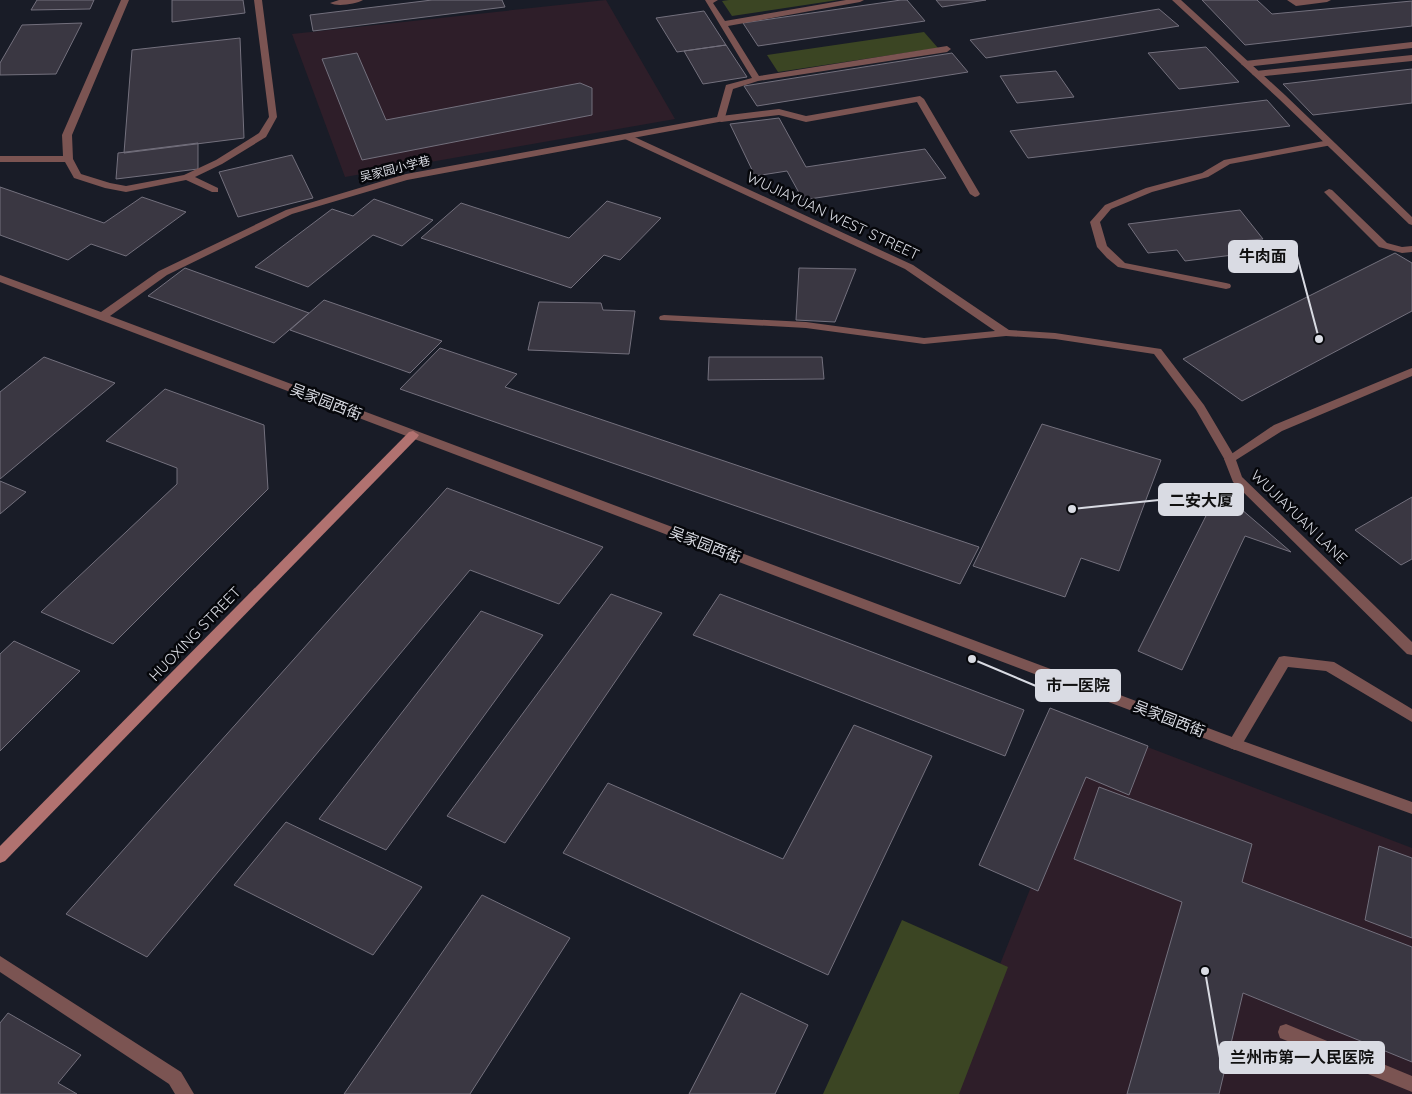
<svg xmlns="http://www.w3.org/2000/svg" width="1412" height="1094" font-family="Quicksand,'Noto Sans SC',sans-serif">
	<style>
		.education { fill: #2e1e29 }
		.green { fill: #3b4523 }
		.building { fill: #3a3742; stroke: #73707d }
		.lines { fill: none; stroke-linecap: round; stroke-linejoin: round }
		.lane { fill: #7b5452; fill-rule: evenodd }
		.street { fill: #7b5452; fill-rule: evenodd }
		.secondary { fill: #b17270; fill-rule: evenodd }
		.labels { text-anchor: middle; stroke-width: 5; stroke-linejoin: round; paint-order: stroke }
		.far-street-label { font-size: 12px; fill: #d9dbe3; stroke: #06070b }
		.street-label { font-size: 15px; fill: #d9dbe3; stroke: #06070b }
		.leader { fill: none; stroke: #d9dbe3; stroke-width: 2 }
		.callout-dot { fill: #d9dbe3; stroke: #06070b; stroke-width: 2 }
		.callout { fill: #d9dbe3; stroke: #d9dbe3; stroke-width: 2 }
		.callout-label { font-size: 16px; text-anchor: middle; font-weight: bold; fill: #111 }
	</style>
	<rect width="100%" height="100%" fill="#191c27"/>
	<path class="education" d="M606 0 675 119 345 177 292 34Z
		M1095 727 1412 848V1094H948Z"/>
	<path class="green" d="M729 0H838L732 16 722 1Z
		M924 32 938 48 778 72 767 55Z
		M902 920 1008 967 959 1094H823Z"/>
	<path class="building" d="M37 0H94L90 9 31 10Z
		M172 0H243L245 13 172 22Z
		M432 0H502L505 7 313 31 310 15Z
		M901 0H907L925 21 758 46 743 23Z
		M936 0H986L942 7Z
		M1202 0H1257L1272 14 1412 1V26L1245 45Z
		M1159 9 1179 26 986 58 970 40Z
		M704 11 726 45 677 52 656 18Z
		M82 23 56 74 0 75V63L22 25Z
		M240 38 244 138 124 153 132 50Z
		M726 45 747 77 703 84 684 51Z
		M1206 47 1239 82 1179 89 1148 53Z
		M357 53 386 120 580 83 592 88V115L362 160 322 59Z
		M952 53 968 72 757 106 744 86Z
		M1412 69V103L1313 115 1283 84Z
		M1056 71 1074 97 1017 103 1000 76Z
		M1267 100 1290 126 1028 158 1010 131Z
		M779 118 806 167 925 149 946 178 803 200 787 171 755 176 730 124Z
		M198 143V169L116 179 118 153Z
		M292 155 313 198 238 217 219 172Z
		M0 187 104 223 142 197 186 212 126 256 91 244 68 260 0 235Z
		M374 199 433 220 402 246 373 235 308 287 255 267 332 209 353 216Z
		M607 201 661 218 620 260 604 255 571 288 421 238 461 203 569 238Z
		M1240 210 1263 239 1240 241 1249 253 1185 261 1177 250 1148 253 1128 224Z
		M1395 253 1412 263V311L1242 401 1183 359Z
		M185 268 309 313 274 343 148 296Z
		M799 268 856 269 835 322 796 320Z
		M324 300 442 341 410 373 290 330Z
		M539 302 601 303 603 310 635 311 629 354 528 350Z
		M440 348 517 374 505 387 979 547 960 584 400 389Z
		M44 357 115 383 0 479V392Z
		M709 357H822L824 379 708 380Z
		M165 389 264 425 268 489 113 644 41 612 177 484V468L106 441Z
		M1042 424 1161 460 1119 571 1081 558 1065 597 973 566Z
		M0 481 26 492 0 514Z
		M447 488 603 547 559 604 470 570 147 957 66 914Z
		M1219 490 1291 552 1245 536 1182 670 1138 651Z
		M1412 497V559L1401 565 1355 530Z
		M611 594 662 613 505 843 447 816Z
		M720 594 1024 710 1005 756 693 635Z
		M481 611 543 635 386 850 319 819Z
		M14 641 80 671 0 751V654Z
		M1050 708 1148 746 1129 795 1086 777 1038 891 979 865Z
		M854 725 932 756 828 975 563 853 608 783 783 859Z
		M1099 787 1252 844 1242 882 1412 947V1062L1243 993 1219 1094H1127L1182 902 1074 859Z
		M286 822 422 887 373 955 234 885Z
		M1379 846 1412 858V938L1365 920Z
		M482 895 570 938 470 1094H344Z
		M741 993 808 1025 775 1094H689Z
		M8 1013 81 1055 58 1083 77 1094H0V1023Z"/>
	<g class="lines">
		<path class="lane" d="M121 0H129L72 135 73 159 81 174 110 183 126 186 184 175 216 160 259 133 269 117 254 0H262L277 117 266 137 222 164 195 177 218 188V192H212L186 180 126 192 105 188 74 178 65 162H0V156H63L62 135Z
			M363 0C356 4 337 7 330 3L339 0Z
			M1287 0H1331L1327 2 1296 6Z
			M1412 42V48L1245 67 1241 64 1245 61Z
			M1412 55V61L1256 77 1252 74 1256 71Z
			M920 96 924 99 980 194 978 196 975 197 970 194 917 102 806 122 779 115 721 122 717 119 721 116 779 109 806 116Z
			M628 134 913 265 1009 330 1055 333 1161 349 1204 405 1236 459 1230 463 1226 462 1196 410 1154 354 1055 339 1006 336 924 344 806 328 660 320 659 318 660 316 664 315 806 322 924 338 995 331 905 269 625 139V135Z
			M1329 140 1332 141V145L1230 164 1208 177 1152 192 1111 209 1100 222 1107 246 1125 263 1226 283 1230 284 1231 286 1230 288 1226 289 1118 267 1107 258 1097 247 1090 222 1105 205 1146 188 1202 173 1224 160Z
			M1329 189 1332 190 1387 243 1402 247 1412 246V252L1402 253 1379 247 1324 192Z
			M1284 656 1334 662 1412 709V722L1326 671 1288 667 1240 748 1235 750 1230 748 1228 744 1230 740 1279 657Z
			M0 956 181 1072 194 1094H175L169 1084 0 972Z
			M1286 1024 1412 1076V1092L1280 1038 1278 1032 1280 1026Z"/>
		<path class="street" d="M705 0H718L713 3 725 21 846 0H864L860 2 728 26 759 76 947 46 951 49 947 52 758 81 733 89 724 121 407 180 292 214 167 275 110 316 1240 740 1412 802V814L1230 748 0 282V275L101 312 159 271 286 210 406 174 717 117 726 85 752 78Z
			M1172 0H1181L1285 95 1412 217V225L1409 224 1279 99Z
			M1412 368V376L1282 431 1236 460 1242 477 1412 642V655L1407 654 1233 482 1224 459 1274 425Z"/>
		<path class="secondary" d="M413 431 419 435 417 438 5 861 0 863V846L409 432Z"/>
	</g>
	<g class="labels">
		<g class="far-street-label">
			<text transform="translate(395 169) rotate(-14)" y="4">吴家园小学巷</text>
		</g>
		<g class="street-label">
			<text transform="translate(833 216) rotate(25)" y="5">WUJIAYUAN WEST STREET</text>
			<text transform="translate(326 402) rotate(21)" y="5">吴家园西街</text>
			<text transform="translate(1299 517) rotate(44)" y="5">WUJIAYUAN LANE</text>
			<text transform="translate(705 545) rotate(21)" y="5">吴家园西街</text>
			<text transform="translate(195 634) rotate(-46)" y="5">HUOXING STREET</text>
			<text transform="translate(1169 719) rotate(21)" y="5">吴家园西街</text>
		</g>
	</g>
	<path class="leader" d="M1319 339L1297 256M1072 509L1159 500M972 659L1036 686M1205 971L1220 1058"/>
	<g class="callout-dot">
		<circle cx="1319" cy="339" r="5"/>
		<circle cx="1072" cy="509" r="5"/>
		<circle cx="972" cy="659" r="5"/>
		<circle cx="1205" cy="971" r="5"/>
	</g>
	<g class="callout">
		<rect x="1229" y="241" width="68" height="31" rx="5"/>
		<rect x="1159" y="484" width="84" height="31" rx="5"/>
		<rect x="1036" y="670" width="84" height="31" rx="5"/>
		<rect x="1220" y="1042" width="164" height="31" rx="5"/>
	</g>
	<g class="callout-label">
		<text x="1263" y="262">牛肉面</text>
		<text x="1201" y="506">二安大厦</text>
		<text x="1078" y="691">市一医院</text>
		<text x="1302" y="1063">兰州市第一人民医院</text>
	</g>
</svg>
